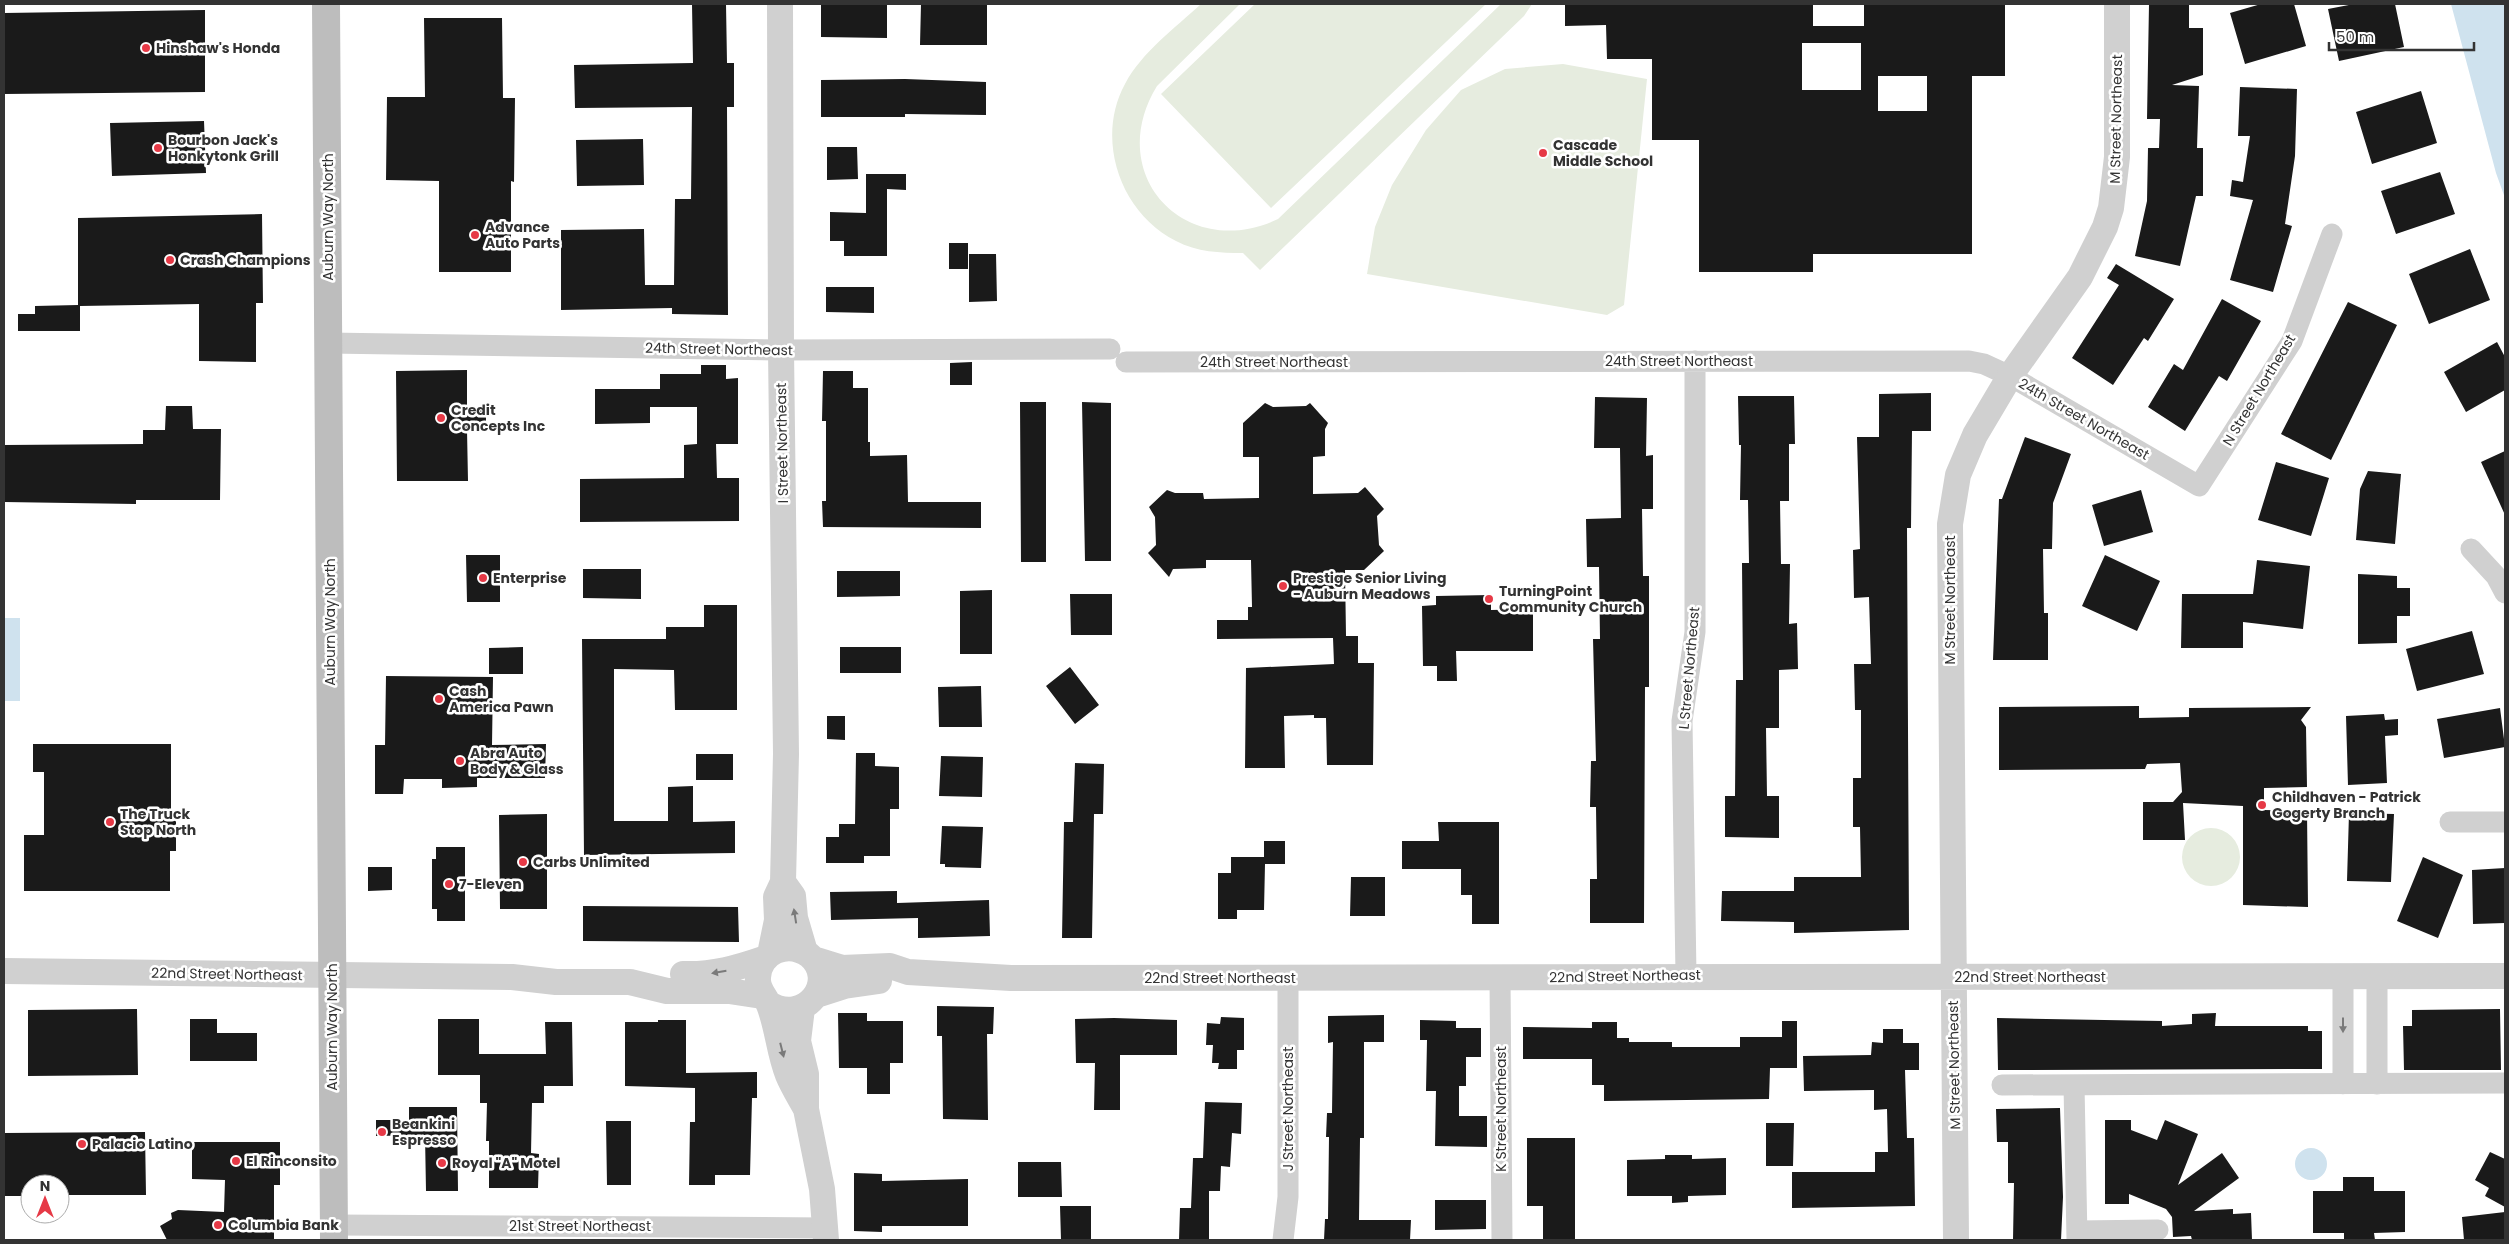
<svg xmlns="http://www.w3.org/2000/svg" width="2509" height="1244" font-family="Poppins,sans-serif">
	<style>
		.green { fill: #e6ecdf }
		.water { fill: #cfe2ee }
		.building { fill: #1a1a1a; fill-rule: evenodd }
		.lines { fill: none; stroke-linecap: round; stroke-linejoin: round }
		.minor { stroke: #d0d0d0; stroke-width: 21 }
		.tertiary { stroke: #d0d0d0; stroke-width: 26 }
		.secondary { stroke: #bdbdbd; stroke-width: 28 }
		.oneway { fill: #7a7a7a }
		.poi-dot { fill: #e63946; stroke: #fff; stroke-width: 2 }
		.labels { text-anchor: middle; stroke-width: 5; stroke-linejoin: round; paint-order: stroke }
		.poi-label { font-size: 14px; font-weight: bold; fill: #333; stroke: #fff; text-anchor: start }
		.street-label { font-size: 14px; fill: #333; stroke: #fff }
	</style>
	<rect width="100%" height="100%" fill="#fff"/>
	<path class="green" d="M1201 4H1240L1157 86C1103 174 1185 263 1278 219L1501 4H1532L1524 16 1260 270 1243 253C1220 253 1197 252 1176 241 1120 213 1095 139 1125 84 1142 52 1175 28 1201 4Z
		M1255 4H1486L1271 208 1161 94Z
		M1563 64 1647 79 1624 305 1607 315 1367 274 1375 227 1392 185 1426 130 1461 90 1505 69Z
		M2182 857a29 29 0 1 1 58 0a29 29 0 1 1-58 0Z"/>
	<path class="water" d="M2451 4H2505V198L2496 173Z
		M4 618H20V701H4Z
		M2295 1164a16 16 0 1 1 32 0a16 16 0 1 1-32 0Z"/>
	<path class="building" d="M692 4H726L727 63H734V107H727L728 315 672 314V308L561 310V230L644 229 645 285H674L675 199H691L692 107 575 108 574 65 693 63Z
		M821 4H887V38L821 37Z
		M921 4H987V45H920Z
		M1565 4H1813V26H1864V4H2005V76H1972V254H1813V272H1699V140H1652V59H1607L1606 25 1565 26ZM1802 43H1861V90H1802ZM1878 76H1927V111H1878Z
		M2149 4H2189V28H2203V75L2172 85 2199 86 2197 148H2203V196H2196L2180 266 2135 256 2147 201 2148 148H2159L2160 119H2147Z
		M2261 4H2294L2306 46 2245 64 2230 13Z
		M2354 4H2395L2404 47 2339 61 2328 9Z
		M205 10V92L4 94V13Z
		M424 18H502L503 98H515L514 182 511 181V272H439V181L386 180 387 97H425Z
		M905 79 986 82V115L905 114V117H821V80Z
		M2240 87 2297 89 2295 156 2285 224 2292 226 2273 292 2230 280 2253 200 2230 196 2232 180 2243 182 2250 136H2238Z
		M2421 91 2437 143 2372 164 2356 112Z
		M204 121 206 173 112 176 110 123Z
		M643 139 644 185 577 186 576 140Z
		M827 147H857L858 179 827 180Z
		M2440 172 2455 214 2396 234 2381 191Z
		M866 174H906V190L887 189V256H844V241H830V212L866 213Z
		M262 214 263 303H256V362L199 361V304L80 306V331H18V314H35V306L78 305V218Z
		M949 243H968V269H949Z
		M2470 249 2490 300 2429 324 2409 274Z
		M969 254H996L997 301 969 302Z
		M2116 264 2174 299 2148 341 2144 338 2113 385 2072 358 2119 285 2107 278Z
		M826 287H874V313L826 312Z
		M2222 299 2261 321 2227 381 2219 376 2185 431 2148 407 2174 364 2183 370Z
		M2348 302 2397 325 2331 460 2281 434Z
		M2497 342 2505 357V390L2466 412 2444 372Z
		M972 362V385H950V363Z
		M701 365H726V379L738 378V444H716L717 478H739V521L580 522V479L684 478V445L697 444V407H650V423L595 424V389H660V374H701Z
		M467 370V406H486V430H467L468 481H397L396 371Z
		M823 371H853V388H868V442H870V456L907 455 908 502H981V528L823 527 822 501H826V421H822Z
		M1931 393V431H1912L1911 528H1907L1909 930 1794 933V922L1721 921 1722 891H1794V877H1861L1860 827H1853V778H1861V710H1855L1854 664H1871L1869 597 1854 598 1853 550 1860 549 1857 437H1879V394Z
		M1738 396H1794L1795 444H1789V501H1780L1781 564H1790L1789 624 1797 623 1798 669 1779 670V728H1766L1767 796H1779V838L1725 837V796H1735L1736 680H1743L1742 563H1749L1748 500H1740L1741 445H1739Z
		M1595 397 1647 398 1646 456 1653 455V509H1642L1643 576H1649V687H1645L1644 923H1590V879H1597L1596 807H1590L1591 761H1596L1593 639H1600L1599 567H1587L1586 519 1621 518 1620 448H1594Z
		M1020 402H1046V562H1021Z
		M1082 402 1111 403V561H1085Z
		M1265 403 1273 407 1306 406 1310 403 1328 423 1325 429V456L1313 457V494L1358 493 1365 487 1384 509 1377 516 1379 545 1384 551 1364 570H1345L1346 636H1358V663H1374L1373 765H1327L1326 718H1314V715L1284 716 1285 768H1245L1246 668 1334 664 1333 638 1217 639V620H1248V607H1252L1251 560H1206V568L1173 569 1169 577 1148 553 1156 545 1155 517 1149 507 1167 490 1175 493H1203L1204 499 1259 498V457H1243V423Z
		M166 406H192L193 429H221L220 500H136V504L4 502V445L143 444V430H165Z
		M2025 437 2071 454 2053 503 2052 549H2043L2044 613H2048V660H1993L1999 499H2002Z
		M2505 451V515L2481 462Z
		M2276 462 2329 478 2311 536 2258 520Z
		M2368 471 2401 474 2395 544 2356 540 2360 489Z
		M2141 490 2153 532 2104 546 2092 505Z
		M466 555H500V602H467Z
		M2105 555 2160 581 2137 631 2082 606Z
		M2257 560 2310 566 2303 629 2243 622V648H2181L2182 594H2253Z
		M583 569H641V599L583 598Z
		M837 571H900V596L837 597Z
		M2358 574 2397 576V588H2410V616H2397V643L2358 644Z
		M992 590V654H960V591Z
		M1070 594H1112V635H1071Z
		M1491 595V610L1533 609V651H1456L1457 681H1437V666H1423L1422 606 1436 605V596Z
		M704 605H737V710H675L674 670 614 669V821H668V787L693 786V822L735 821V853L584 855 582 639H666V627H704Z
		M2472 631 2484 674 2417 691 2406 649Z
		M523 647V674H489V648Z
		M840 647H901V673H840Z
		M1070 667 1099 705 1075 724 1046 686Z
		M386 676 493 677 492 745 546 744 545 778H477V787L442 788V779H404L403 794H375V745H385Z
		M981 686 982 727H939L938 687Z
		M2139 706V718L2189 717V708L2311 707 2301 720 2306 727 2307 787 2264 788V810L2307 811 2308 907 2243 905V806L2183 803 2185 840H2143V802H2173L2182 792 2180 763 2147 764 2145 769 1999 770V707Z
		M2500 708 2505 747 2444 758 2437 719Z
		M2384 714 2385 720 2398 719V735L2385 736 2387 783 2348 785 2346 716Z
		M827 716H845V740L827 739Z
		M33 744H171V810H176V851H170V891H24V835H44V772H33Z
		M856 753H875V766L899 767V809H890V856H864V863H826V837H839V824H855Z
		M696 754H733V780H696Z
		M941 756 983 757 982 797 939 796Z
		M1075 763 1104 764 1103 814H1094L1092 938H1062L1064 822H1073Z
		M2349 813 2394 814 2391 882 2347 881Z
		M547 814V909H500L499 815Z
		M1438 822H1499V924H1472V895H1461V869H1402V841H1439Z
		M942 826 983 827 981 868 945 867V864H940Z
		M1264 841H1285V864H1265L1264 910H1237V919H1218V873H1231V857H1264Z
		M436 847H465V921H437V909H432V859H436Z
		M2423 857 2463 875 2438 938 2397 921Z
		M368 867H392V890L368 891Z
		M2505 868V923L2473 924 2472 870Z
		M1351 877H1385V916H1350Z
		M897 891V903L989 900 990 936 918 938V918L831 920 830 892Z
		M583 906 738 907 739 942 583 941Z
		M937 1006 994 1007 993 1034H987L988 1120 943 1119 942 1036H937Z
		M137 1009 138 1075 28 1076V1010Z
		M2500 1009 2501 1070H2404L2403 1026H2412V1010Z
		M838 1013H867V1021H903V1063H890V1094H867V1068H839Z
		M2216 1013 2215 1026H2308V1031H2322V1069L1998 1070 1997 1018 2162 1021V1026L2192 1024V1014Z
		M1384 1015V1042H1364V1138H1360L1359 1220H1411L1410 1240H1324L1325 1219H1328L1329 1137H1326L1327 1113H1332L1333 1042 1328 1043V1016Z
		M1221 1017 1244 1018V1050H1237V1069H1218L1219 1063H1212L1213 1045H1206L1207 1023 1220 1024Z
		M1114 1018 1177 1020V1055H1120V1110H1094L1095 1063H1076L1075 1019Z
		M190 1019H217V1033H257V1061H190Z
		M438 1019H479V1054H546L545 1022H572L573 1086H544V1103H532L531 1153 539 1154 538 1188H489V1141H486L487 1103H480V1075H438Z
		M658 1020H686V1073L757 1072V1098H752L750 1175H715V1185H689L690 1122H695V1088L625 1086V1022H658Z
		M1420 1020 1456 1021V1028H1481V1057H1466V1086H1459V1116H1487V1147L1435 1146 1436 1091H1426L1427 1040H1420Z
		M1782 1021H1797V1068H1770L1769 1099 1604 1101V1085H1592V1059H1523V1027L1592 1028V1022H1617V1038H1629V1042H1672V1047H1740V1037H1782Z
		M1883 1029H1903V1043H1919V1070H1905L1907 1138H1914L1915 1206 1792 1208V1172H1875V1152H1888L1887 1109 1874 1110V1090L1804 1091 1803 1056 1871 1055 1872 1042 1883 1043Z
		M1205 1102 1242 1103 1241 1134 1232 1133 1230 1167 1221 1166 1220 1191H1209V1240H1179L1180 1208H1191L1193 1158H1203Z
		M409 1107H457L458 1191H426L425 1135 376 1136V1120H409Z
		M2060 1108 2063 1197 2061 1240H2013L2014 1183H2008V1142H1997L1996 1109Z
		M2105 1120H2131V1130L2157 1140 2165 1120 2198 1134 2178 1185 2222 1153 2239 1178 2194 1211 2233 1209V1214L2251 1213 2252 1240H2192L2191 1236 2173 1237 2172 1217 2166 1209 2129 1194V1204H2105Z
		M606 1121H631V1185H607Z
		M1766 1123H1794L1793 1166H1766Z
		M145 1132 146 1195H60V1184H30V1196H4V1133Z
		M1527 1138H1575V1240H1543V1206H1527Z
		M192 1142H280V1185H274V1240H167L160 1226 172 1219 171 1213 178 1210 224 1212 225 1180 192 1179Z
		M2490 1152 2505 1159V1207L2485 1196 2489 1188 2475 1180Z
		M1665 1155H1692V1159L1726 1158V1195L1688 1196V1202L1672 1203V1196H1627V1160L1665 1159Z
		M1018 1162H1061L1062 1197H1018Z
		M854 1173 882 1174V1181L968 1179V1226H882V1232L854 1231Z
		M2343 1177H2374V1191H2405V1232L2374 1233 2375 1240H2344V1233H2313V1191H2343Z
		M1435 1200H1486V1229L1435 1230Z
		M1060 1206H1091V1240H1061Z
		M2505 1212V1240H2464L2462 1217Z"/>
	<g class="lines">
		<path class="minor" d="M328 343 781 350 1110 349
			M1126 362 1969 361 1984 364 2010 376 2199 486 2292 341 2332 234
			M2471 549 2496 576 2505 593
			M2450 822H2505
			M1686 975 1682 721 1695 632V361
			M2343 976V1084
			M2377 976V1084
			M1500 977 1502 1240
			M2002 1085 2505 1083
			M2074 1085 2077 1240
			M334 1225 826 1228
			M2077 1231 2158 1230
			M1283 1240 1288 1197V977"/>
		<path class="tertiary" d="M783 882 793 896 795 918 805 952
			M770 954 777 920 776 897 783 882 786 754 781 350 780 4
			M813 959 842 968 890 966 908 972 1011 978 2505 976
			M4 971 512 977 556 982H630L667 991H729L762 996
			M683 974C713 975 737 968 766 958
			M816 995 844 986 879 981
			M768 1003C804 1027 840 981 809 955 799 948 787 946 776 951 766 955 758 966 758 978 757 990 765 995 769 1005 778 1028 779 1053 788 1075 793 1087 800 1098 806 1109
			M802 1008 798 1041 806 1074V1109L822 1189 826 1240
			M1956 1240 1950 524 1958 475 1975 435 2010 376 2080 277 2105 227 2111 208 2117 157V4"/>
		<path class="secondary" d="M326 4 334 1240"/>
	</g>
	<defs><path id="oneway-solid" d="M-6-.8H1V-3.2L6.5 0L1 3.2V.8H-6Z" transform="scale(1.25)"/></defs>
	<g class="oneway">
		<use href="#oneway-solid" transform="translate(795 916) rotate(-99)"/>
		<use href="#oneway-solid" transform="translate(719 972) rotate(170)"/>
		<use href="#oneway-solid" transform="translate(2343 1025) rotate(90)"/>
		<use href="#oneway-solid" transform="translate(782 1050) rotate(76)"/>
	</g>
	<g class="poi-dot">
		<circle cx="146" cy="48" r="5"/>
		<circle cx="158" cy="148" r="5"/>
		<circle cx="1543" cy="153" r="5"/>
		<circle cx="475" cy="235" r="5"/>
		<circle cx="170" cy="260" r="5"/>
		<circle cx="441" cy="418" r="5"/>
		<circle cx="483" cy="578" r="5"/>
		<circle cx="1283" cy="586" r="5"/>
		<circle cx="1489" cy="599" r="5"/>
		<circle cx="439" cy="699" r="5"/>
		<circle cx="460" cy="761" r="5"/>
		<circle cx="2262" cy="805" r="5"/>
		<circle cx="110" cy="822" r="5"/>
		<circle cx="523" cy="862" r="5"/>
		<circle cx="449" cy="884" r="5"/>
		<circle cx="382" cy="1132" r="5"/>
		<circle cx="82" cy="1144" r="5"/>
		<circle cx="236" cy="1161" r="5"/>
		<circle cx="442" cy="1163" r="5"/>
		<circle cx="218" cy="1225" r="5"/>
	</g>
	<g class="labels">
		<g class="poi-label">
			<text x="156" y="53">Hinshaw's Honda</text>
			<text x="168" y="145">Bourbon Jack's<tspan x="168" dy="16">Honkytonk Grill</tspan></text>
			<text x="1553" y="150">Cascade<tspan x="1553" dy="16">Middle School</tspan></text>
			<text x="485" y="232">Advance<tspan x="485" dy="16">Auto Parts</tspan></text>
			<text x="180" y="265">Crash Champions</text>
			<text x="451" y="415">Credit<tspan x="451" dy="16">Concepts Inc</tspan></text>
			<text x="493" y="583">Enterprise</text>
			<text x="1293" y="583">Prestige Senior Living<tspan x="1293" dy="16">- Auburn Meadows</tspan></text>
			<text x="1499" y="596">TurningPoint<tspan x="1499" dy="16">Community Church</tspan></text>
			<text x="449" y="696">Cash<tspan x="449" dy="16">America Pawn</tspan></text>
			<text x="470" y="758">Abra Auto<tspan x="470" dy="16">Body &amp; Glass</tspan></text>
			<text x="2272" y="802">Childhaven - Patrick<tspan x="2272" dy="16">Gogerty Branch</tspan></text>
			<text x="120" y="819">The Truck<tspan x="120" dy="16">Stop North</tspan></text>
			<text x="533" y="867">Carbs Unlimited</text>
			<text x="459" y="889">7-Eleven</text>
			<text x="392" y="1129">Beankini<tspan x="392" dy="16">Espresso</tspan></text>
			<text x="92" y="1149">Palacio Latino</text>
			<text x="246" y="1166">El Rinconsito</text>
			<text x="452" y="1168">Royal "A" Motel</text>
			<text x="228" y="1230">Columbia Bank</text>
		</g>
		<g class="street-label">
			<text transform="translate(2116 119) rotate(-89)" y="5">M Street Northeast</text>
			<text transform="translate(328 217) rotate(-90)" y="5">Auburn Way North</text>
			<text transform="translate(719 349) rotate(1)" y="5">24th Street Northeast</text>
			<text x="1679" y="366">24th Street Northeast</text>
			<text x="1274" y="367">24th Street Northeast</text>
			<text transform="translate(2259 390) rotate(-59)" y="5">N Street Northeast</text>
			<text transform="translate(2084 419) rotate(30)" y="5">24th Street Northeast</text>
			<text transform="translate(782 443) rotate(-91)" y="5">I Street Northeast</text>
			<text transform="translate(1950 600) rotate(-90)" y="5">M Street Northeast</text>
			<text transform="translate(330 622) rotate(-90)" y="5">Auburn Way North</text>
			<text transform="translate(1689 668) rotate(-85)" y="5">L Street Northeast</text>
			<text transform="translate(227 974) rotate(1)" y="5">22nd Street Northeast</text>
			<text transform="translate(1625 976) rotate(-1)" y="5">22nd Street Northeast</text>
			<text x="2030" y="982">22nd Street Northeast</text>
			<text x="1220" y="983">22nd Street Northeast</text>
			<text transform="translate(332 1027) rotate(-90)" y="5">Auburn Way North</text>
			<text transform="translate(1954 1065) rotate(-91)" y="5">M Street Northeast</text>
			<text transform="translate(1288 1109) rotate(-90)" y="5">J Street Northeast</text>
			<text transform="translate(1501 1109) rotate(-90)" y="5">K Street Northeast</text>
			<text x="580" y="1231">21st Street Northeast</text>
		</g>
	</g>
	<rect width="2509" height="1244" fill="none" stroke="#333333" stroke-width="10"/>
	<g transform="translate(45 1199)"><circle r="24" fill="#ffffff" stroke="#adadad"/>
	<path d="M0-4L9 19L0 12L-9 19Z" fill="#e63946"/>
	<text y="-8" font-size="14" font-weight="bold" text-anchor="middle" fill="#333333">N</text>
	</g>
	<path d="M2329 42v8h145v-8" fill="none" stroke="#333333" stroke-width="2.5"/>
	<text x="2336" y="42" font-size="15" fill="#333333" stroke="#ffffff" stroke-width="4" paint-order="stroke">50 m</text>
</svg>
